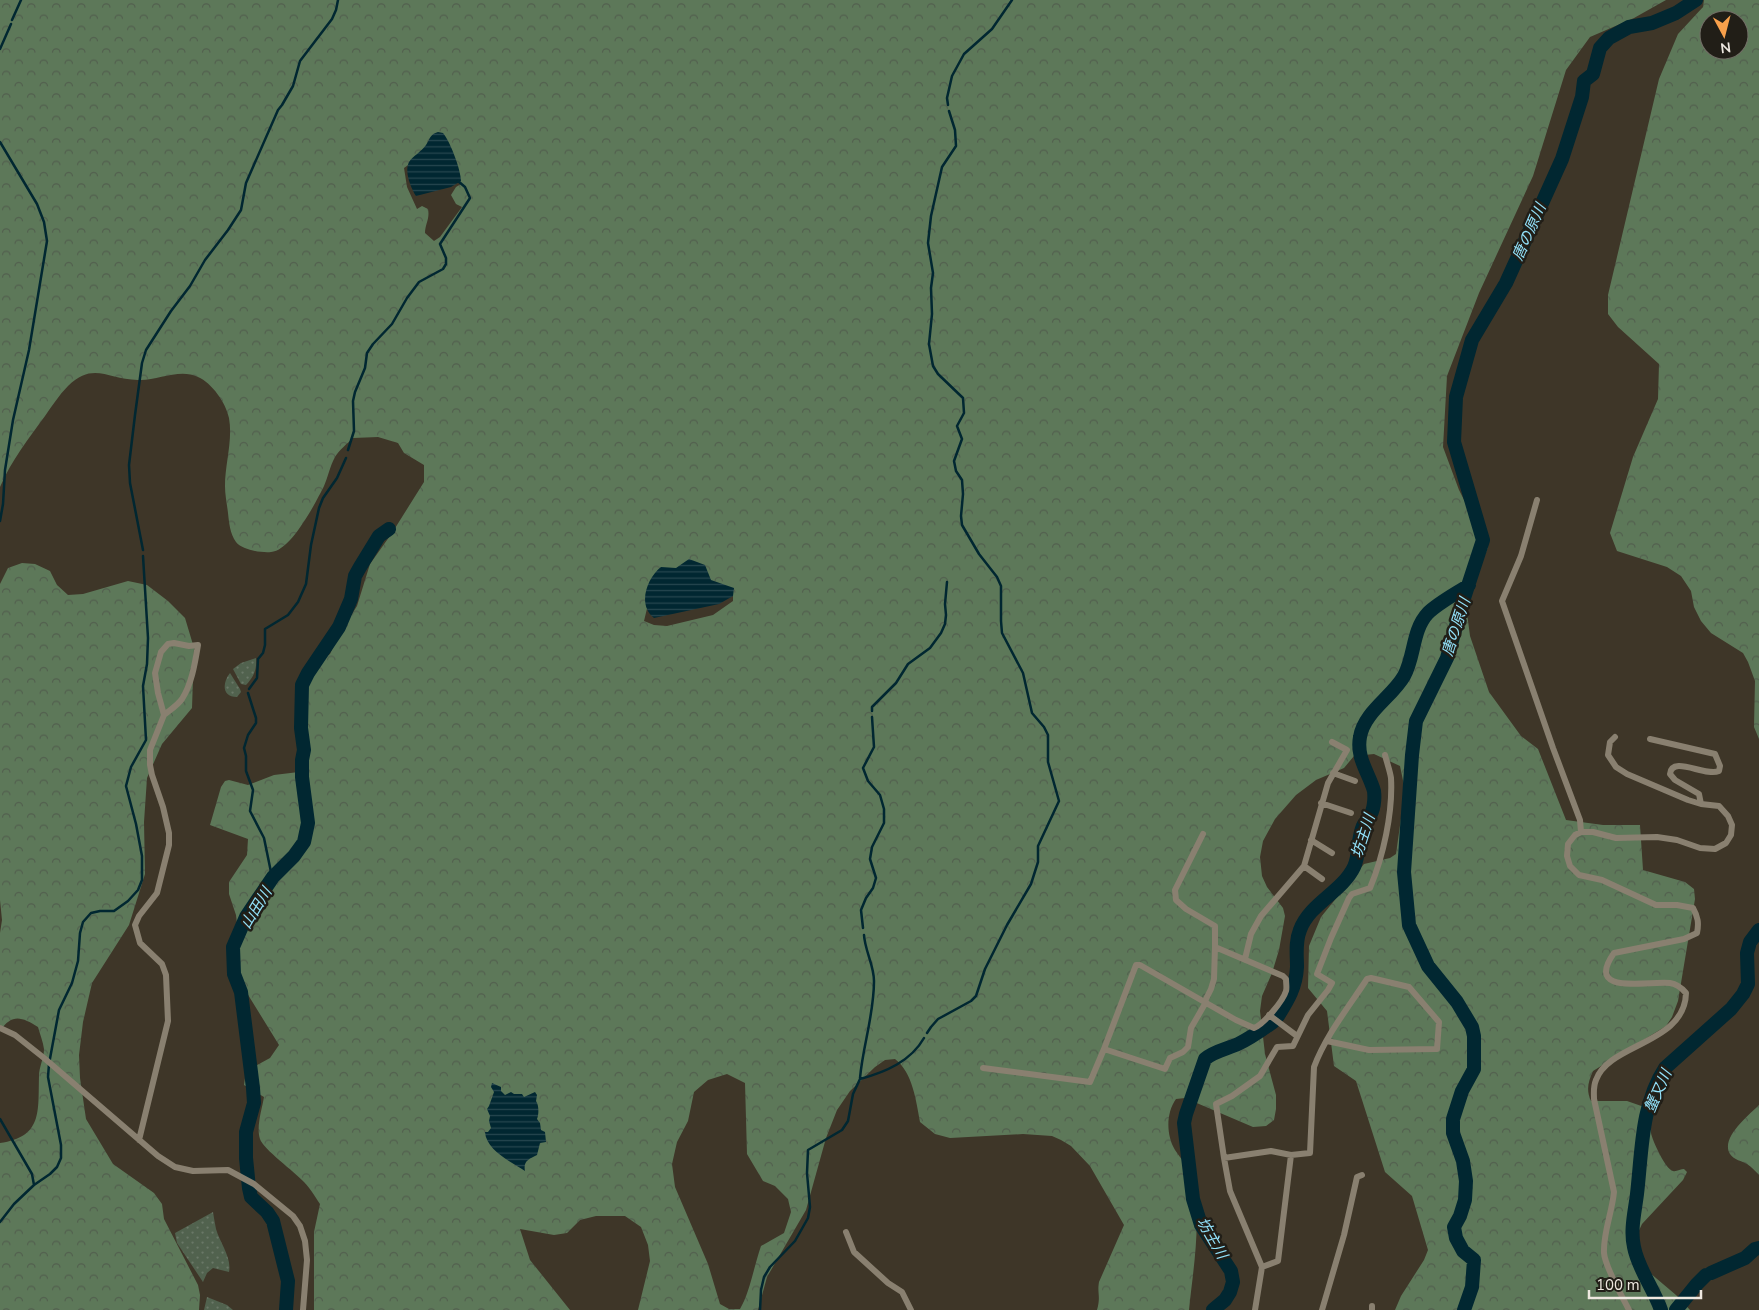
<svg xmlns="http://www.w3.org/2000/svg" width="1759" height="1310" font-family="'Nunito Sans','Noto Sans JP',sans-serif">
	<style>
		.green { fill: url(#green-dots) }
		.forest { fill: url(#forest-crowns); fill-rule: evenodd }
		.water { fill: url(#water-rules) }
		.lines { fill: none; stroke-linecap: round; stroke-linejoin: round }
		.stream { stroke: #012731; stroke-width: 2.5 }
		.river { stroke: #012731; stroke-width: 14 }
		.minor { stroke: #898070; stroke-width: 6 }
		.labels { text-anchor: middle; stroke-width: 5; stroke-linejoin: round; paint-order: stroke }
		.water-label { font-size: 15px; font-style: italic; fill: #93e3fc; stroke: #211e17 }
	</style>
	<defs>
		<pattern id="green-dots" width="8" height="8" patternUnits="userSpaceOnUse" patternTransform="scale(1.25)"><rect width="8" height="8" fill="#51624e"/><path d="M2 2h.1M6 6h.1" fill="none" stroke="#6a7867" stroke-width="1.8" stroke-linecap="round"/></pattern>
		<pattern id="forest-crowns" width="20" height="18" patternUnits="userSpaceOnUse" patternTransform="scale(1.25)"><rect width="20" height="18" fill="#5d7859"/><path d="M2 6a3 3 0 1 1 6 0M12 15a3 3 0 1 1 6 0" fill="none" stroke="#525f4e"/></pattern>
		<pattern id="water-rules" width="6" height="5" patternUnits="userSpaceOnUse" patternTransform="scale(1.25)"><rect width="6" height="5" fill="#012731"/><path d="M0 2.5h6" fill="none" stroke="#26464f"/></pattern>
	</defs>
	<rect width="100%" height="100%" fill="#3e3628"/>
	<path class="green" d="M256 658C257 669 254 677 246 685L241 684 233 669 241 663Z
		M230 673 240 689 241 692 237 697C222 697 222 683 230 673Z
		M213 1212C214 1218 215 1224 216 1229 220 1243 232 1258 229 1272L213 1268 207 1273 203 1282 177 1243 175 1233Z
		M207 1297 227 1305 233 1310H204Z"/>
	<path class="forest" d="M0 0H1666L1634 18 1590 37 1566 70 1533 176 1479 293 1447 376 1443 447 1459 490 1488 547 1472 588 1467 613 1470 636 1489 692 1521 736 1538 749 1566 820 1603 825H1640L1643 870 1685 882 1694 889 1695 899 1678 1001 1672 1017 1666 1026 1593 1071C1588 1082 1586 1090 1591 1101H1627L1650 1109C1653 1117 1650 1125 1651 1133 1652 1140 1666 1170 1673 1171 1676 1172 1681 1169 1684 1169L1687 1172 1683 1180 1642 1224 1635 1239V1245L1650 1273 1676 1295 1690 1310H1395L1401 1296 1424 1260 1428 1250 1412 1196 1385 1172 1356 1081 1334 1066 1327 1011 1308 988 1309 946 1321 917 1364 864 1390 858 1396 854 1405 790 1400 766 1374 754 1354 756 1344 768 1316 780 1296 795 1275 819 1263 841 1260 857 1262 876 1267 887 1283 908 1285 916 1279 950 1272 973 1262 996 1260 1011 1265 1054 1276 1095V1109L1274 1120 1266 1126 1253 1127 1185 1098 1176 1099C1166 1113 1166 1135 1175 1150 1181 1159 1188 1166 1191 1176 1203 1216 1193 1269 1189 1310H1097C1101 1296 1097 1294 1099 1282L1124 1225 1090 1166 1071 1146 1061 1140 1052 1136 1023 1134 950 1138 935 1134 920 1122C916 1101 913 1073 895 1059L885 1060 875 1067 850 1091 837 1110 826 1138 806 1210 767 1277 758 1310H638L650 1261 648 1245 641 1227 625 1216H596L580 1220 567 1233 554 1235 520 1229 530 1260 570 1310H314V1232L320 1204C315 1197 311 1189 304 1182 295 1172 263 1149 260 1139 256 1127 262 1109 264 1097L244 1085 246 1071 270 1058 279 1045 234 972 231 960 233 952 239 941 236 915 229 894V882L247 855 248 839 210 825 221 787 225 781 229 780 248 785 274 775 307 771 309 761 305 717V675L310 667 330 654 340 633 357 606 370 564 392 533 424 482V465L404 453 398 443 378 437 353 438C347 444 339 450 335 457 330 466 328 477 324 486 316 502 291 551 271 552 262 553 242 550 236 542 230 534 229 522 228 513 227 504 225 495 225 486 225 464 233 440 229 418 226 403 212 383 198 377 179 368 158 381 138 380 108 380 94 361 68 386 59 395 52 406 45 416 29 438 11 461 0 487ZM415 160 459 179 461 184 456 187 451 195 456 204 462 207 440 237 434 241 425 233C425 224 430 219 428 209L422 206 417 209 407 187 404 168ZM679 569 733 593V601L713 615 667 626 654 625 644 621 650 596ZM727 1074 745 1083 747 1154 763 1181 775 1186 788 1199 791 1212 784 1233 761 1246C754 1266 750 1292 740 1309H729L720 1304 708 1264 675 1187 672 1164 677 1142 688 1121 694 1092 708 1080Z
		M1704 0H1759V739L1754 727 1755 681 1748 662 1743 653 1711 633 1701 621 1694 607 1691 591 1681 576 1667 567 1617 551 1610 533 1633 457 1658 399 1659 364 1618 327 1608 314V295L1659 79 1678 34 1703 7ZM1709 20H1739V50H1709Z
		M22 563 35 564 50 571 57 585 68 595 83 594 128 581 147 585 168 601 185 618 194 648 192 708 162 744 147 778 144 822 145 874 129 925 92 983 83 1022 79 1055 80 1078 86 1119 113 1164 154 1193 162 1204 164 1219 198 1285 200 1295 199 1310H0V1143C43 1137 38 1111 39 1076 39 1067 44 1058 44 1049 43 1042 40 1034 38 1027 22 1017 12 1013 0 1031V933L2 920 0 900V584L8 568Z
		M1759 1105V1175C1755 1171 1752 1167 1747 1164 1742 1161 1734 1160 1730 1154 1720 1138 1749 1115 1759 1105Z"/>
	<path class="water" d="M438 132 443 133C450 141 461 170 461 181L451 187 416 196C411 188 404 172 409 162 413 156 421 152 426 145 430 139 430 134 438 132Z
		M689 559 705 565 711 580 734 588 733 596 719 604 654 618C637 605 647 578 661 567L676 568Z
		M492 1083 501 1087V1091L505 1095 511 1092 514 1094H522L524 1097 535 1092 537 1095 536 1101C539 1105 539 1114 537 1119L540 1123 541 1130 545 1132 546 1142 540 1143 537 1155C529 1159 523 1161 525 1171 511 1162 486 1150 485 1132H488L491 1128 489 1121 490 1116 487 1109 489 1106 494 1092 491 1087Z"/>
	<g class="lines">
		<path class="stream" d="M12 20 21 0
			M0 49 11 24
			M948 105 947 98 952 76 964 54 992 29 1012 0
			M0 142 37 204 44 222 47 241 29 350 13 420 5 470 3 504 0 521
			M348 450 354 431 353 401 355 392 365 368 367 353 373 344 392 324 407 298 419 282 443 269 446 264V258L440 244 470 198 465 187 458 181
			M143 550 130 483 129 465 135 415 142 363 146 350 171 311 190 286 205 260 228 230 241 210 246 183 278 110 282 105 293 86 300 61 332 19 336 10 338 0
			M249 689 257 678 258 659 263 653 265 645V629L288 615 298 602 306 584 311 545 319 508 323 498 337 478 346 458
			M248 693 256 718V723L248 735 244 748 246 756V771L253 790 250 811 264 838 272 877
			M872 711V707L896 683 908 664 930 648 941 633 945 624 946 615 945 604 947 582
			M863 928 861 910 866 898 873 888 876 878 870 859 872 847 884 823V809L880 795 868 781 863 768 874 747 872 717
			M927 1033 931 1027 938 1019 971 1001 976 996 985 969 1007 925 1031 884 1038 862V846L1059 801 1048 762V735L1044 727 1032 713 1023 673 1002 633 1001 621V586L997 577 979 554 962 525 961 516 963 494 962 480 956 471 954 461 962 439 957 426 964 413 963 398 938 374 933 366 929 344 932 314 931 288 933 273 928 243 931 216 942 167 956 146 955 130 949 111
			M860 1078C863 1045 874 1015 874 981 874 965 865 951 864 935
			M0 1119 32 1174 34 1185
			M0 1222 14 1204 34 1185 50 1174 57 1167 61 1158V1145L48 1077 49 1064 59 1010 72 983 78 961 80 933 83 922 91 913 100 911H114L128 901 138 890 142 880V856L136 824 126 786 131 767 146 740 143 686 147 664 148 638 143 556
			M760 1310 761 1290 764 1277 770 1267 795 1241 808 1218 810 1207 807 1173 808 1150 842 1130 848 1121 853 1094 860 1079C886 1072 911 1061 924 1038"/>
		<path class="river" d="M1278 1016C1288 1000 1296 987 1297 967 1297 955 1295 942 1300 930 1309 904 1342 892 1354 867 1360 854 1357 839 1363 826 1364 823 1368 820 1369 817 1374 811 1375 799 1374 791 1369 773 1356 758 1360 737 1364 712 1392 697 1404 676 1415 656 1412 630 1428 613 1438 603 1457 593 1469 585
			M1711 1273 1745 1258 1755 1249 1759 1248
			M286 1310 288 1281 273 1221 267 1212 251 1197 249 1188 246 1158V1132L254 1103 253 1088 241 992 234 974 233 947 246 917 258 899 273 877 294 856 304 842 308 823 302 777V760L304 750 301 728 302 685 308 673 339 627 351 599 355 576 360 567 379 536 389 529
			M1213 1310 1225 1300 1230 1292 1233 1282 1231 1271 1201 1225 1193 1199 1184 1123 1186 1114 1205 1059C1214 1051 1227 1049 1238 1044 1251 1038 1262 1030 1273 1022
			M1464 1310 1472 1287 1474 1260 1463 1251 1456 1238 1454 1227 1460 1216 1465 1200 1466 1181 1463 1161 1453 1133V1119L1462 1091 1474 1069V1036L1472 1027 1457 1002 1428 966 1409 925 1404 872 1412 755 1416 721 1447 658 1464 598 1483 540 1454 442 1456 397 1472 340 1506 283 1562 159 1582 97 1584 81 1593 74 1600 48 1609 38 1629 27 1652 23 1676 13 1696 0
			M1661 1310C1654 1289 1638 1269 1634 1247 1630 1230 1635 1211 1637 1194 1642 1151 1641 1105 1665 1068L1731 1009 1743 994 1748 984 1747 953 1750 942 1759 930
			M1676 1310 1697 1284 1706 1275"/>
		<path class="minor" d="M1537 500 1521 556 1502 601 1553 748 1580 820 1581 832
			M1615 737 1610 742 1608 755 1616 767 1627 774 1688 800 1701 804 1719 806 1728 816 1732 825 1731 835 1726 843 1715 849 1700 848 1677 840 1657 837 1616 838 1593 832H1581L1575 835 1568 844 1567 856 1570 866 1579 875 1602 880 1656 905H1677L1693 908C1698 917 1699 923 1697 933L1684 939 1614 953C1583 997 1651 980 1670 983 1677 984 1681 987 1686 993 1685 1044 1609 1043 1596 1080 1593 1087 1594 1093 1594 1099L1614 1192C1612 1213 1603 1233 1604 1253 1605 1267 1622 1296 1629 1310
			M1650 739 1715 754 1720 766 1719 771C1705 777 1672 755 1670 774L1675 780 1699 794 1701 804
			M1333 773 1355 781
			M1321 803 1351 813
			M1203 834 1175 890 1176 900 1186 909 1215 926V947L1283 976 1286 979C1286 983 1287 988 1286 991 1283 1001 1264 1024 1254 1028L1236 1020 1140 965H1136L1104 1049 1165 1069 1170 1058 1183 1052 1188 1047 1191 1028 1206 1002
			M1311 840 1332 853
			M1304 866 1322 879
			M1245 959 1251 934 1261 916 1304 866 1328 783 1347 750 1332 742
			M1205 1001 1211 989 1214 979 1215 947
			M1269 1015 1297 1036
			M0 1028 15 1035 44 1058 158 1156 175 1167 193 1171 228 1170 254 1184 293 1216 300 1226 305 1241 307 1260 303 1310
			M983 1068 1090 1082 1104 1049
			M139 1140 168 1021 166 975 162 964 140 943 135 925 139 916 157 893 169 845V833L163 807 152 775 150 765V750L164 715 158 693 155 673 161 652 168 644 174 643 189 646 198 645C195 663 192 683 182 699 178 705 170 710 164 715
			M1224 1158 1271 1151 1291 1155 1310 1153 1314 1067C1326 1035 1348 1008 1367 979L1371 978 1409 987 1439 1022 1437 1049 1369 1050 1327 1041
			M846 1232 854 1252 888 1283 902 1292 911 1310
			M1262 1267 1278 1261 1291 1155
			M1255 1310 1262 1267 1230 1191 1224 1158 1216 1104 1232 1096 1260 1076 1277 1047 1293 1046 1308 1015 1328 990 1332 983 1317 974 1331 938 1349 898 1352 894 1370 888C1383 857 1393 813 1391 778 1390 771 1387 763 1385 755
			M1322 1310 1344 1235 1357 1177 1362 1175
			M1372 1310V1306"/>
	</g>
	<g class="labels">
		<g class="water-label">
			<text transform="translate(1529 232) rotate(-66)" y="5">唐の原川</text>
			<text transform="translate(1456 627) rotate(-72)" y="5">唐の原川</text>
			<text transform="translate(1363 836) rotate(-72)" y="5">坊主川</text>
			<text transform="translate(256 908) rotate(-59)" y="5">山田川</text>
			<text transform="translate(1658 1091) rotate(-66)" y="5">蟹又川</text>
			<text transform="translate(1212 1238) rotate(60)" y="5">坊主川</text>
		</g>
	</g>
	<g transform="translate(1724 35) rotate(173)"><circle r="24" fill="#211e17" stroke="#736f67"/>
	<path d="M0-4L9 19L0 12L-9 19Z" fill="#f8a04b"/>
	<text y="-8" font-size="14" font-weight="bold" text-anchor="middle" fill="#eee8e0">N</text>
	</g>
	<path d="M1589 1290v8h112v-8" fill="none" stroke="#eee8e0" stroke-width="2.5"/>
	<text x="1596" y="1290" font-size="15" fill="#eee8e0" stroke="#211e17" stroke-width="4" paint-order="stroke">100 m</text>
</svg>
